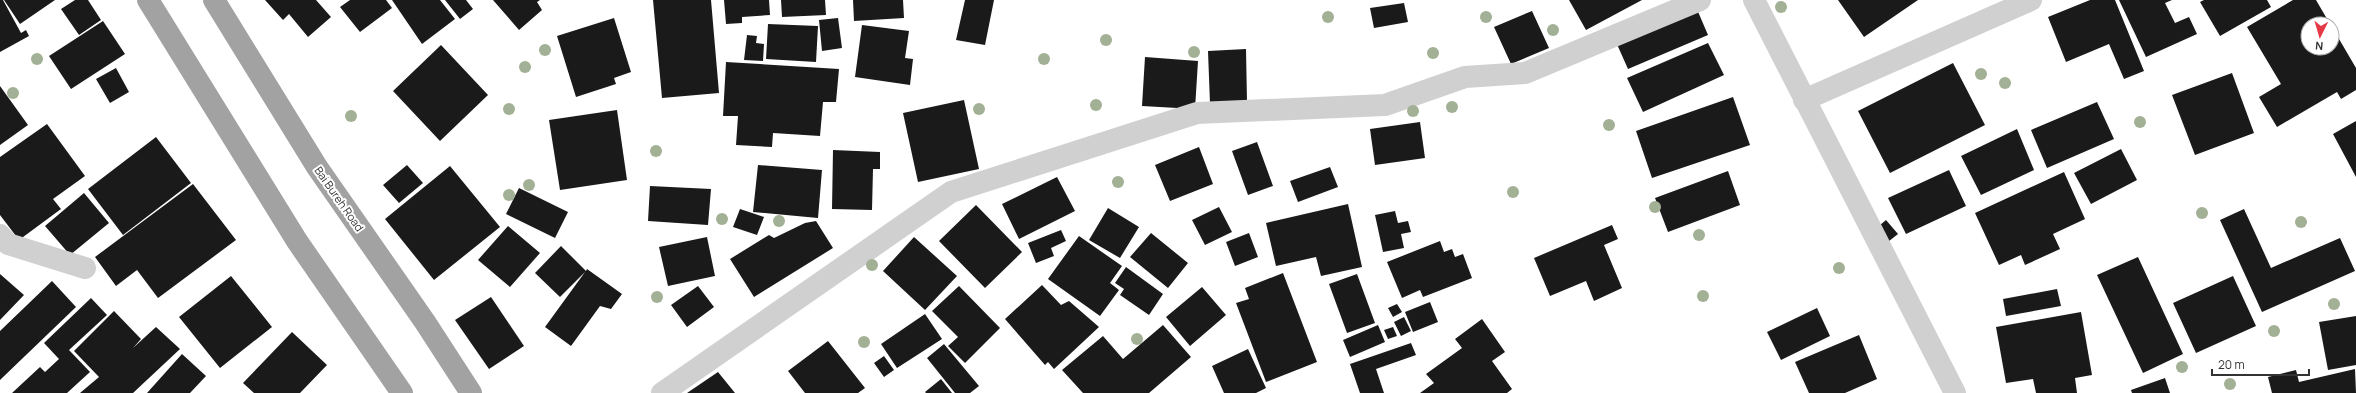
<svg xmlns="http://www.w3.org/2000/svg" width="2356" height="393" font-family="Manrope,sans-serif">
	<style>
		.building { fill: #1a1a1a }
		.lines { fill: none; stroke-linecap: round; stroke-linejoin: round }
		.minor { stroke: #d0d0d0; stroke-width: 22 }
		.tertiary { stroke: #d0d0d0; stroke-width: 22 }
		.trunk { stroke: #a2a2a2; stroke-width: 22 }
		.tree { fill: #a2b095 }
		.labels { text-anchor: middle; stroke-width: 4; stroke-linejoin: round; paint-order: stroke }
		.street-label { font-size: 11px; fill: #333; stroke: #fff }
	</style>
	<rect width="100%" height="100%" fill="#fff"/>
	<path class="building" d="M0 0H3L21 33 26 30 29 36 0 52Z
		M4 0H55L20 24Z
		M75 0H88L101 20 79 35 61 9Z
		M265 0H316L331 17 308 37 289 14 283 20Z
		M350 0H386L392 8 360 32 340 7Z
		M392 0H440L455 19 422 44Z
		M445 0H466L473 9 460 19Z
		M493 0H540L537 2 542 10 519 30Z
		M653 0H711L719 93 662 98Z
		M724 0H769L770 15 742 17V23L726 24Z
		M781 0H825L826 15 782 17Z
		M853 0H903L904 18 854 21Z
		M965 0H994L985 45 956 40Z
		M1569 0H1642L1586 30Z
		M1838 0H1918L1864 37Z
		M2090 0H2115L2144 71 2124 79 2109 44 2066 62 2048 17Z
		M2119 0H2172L2165 3 2175 23 2189 17 2197 34 2146 57Z
		M2204 0H2267L2271 7 2220 36 2200 2Z
		M2293 0H2316L2330 24H2308V48H2332V27L2356 68V90L2341 99 2337 92 2277 127 2259 97 2281 84 2247 27Z
		M1404 3 1408 22 1374 28 1370 8Z
		M1696 7 1708 35 1628 69 1616 42Z
		M1532 11 1549 48 1511 64 1494 27Z
		M614 18 631 72 614 78 616 84 576 97 557 36Z
		M838 18 842 48 822 51 819 20Z
		M103 21 125 54 71 89 49 56Z
		M768 24 818 26 816 62 766 59Z
		M862 25 909 31 905 58 913 59 910 85 855 77Z
		M747 35 757 36 756 43 764 44 763 61 744 60Z
		M1708 43 1724 75 1643 112 1627 78Z
		M441 45 488 95 440 141 393 91Z
		M1246 49 1247 102 1210 104 1208 51Z
		M1145 57 1198 61 1195 109 1142 106Z
		M726 62 839 69 836 102H823L820 136 773 133 772 147 736 145 738 116H723Z
		M1953 63 1985 125 1890 173 1858 111Z
		M116 68 129 92 110 103 96 79Z
		M2232 73 2254 133 2195 155 2172 95Z
		M0 86 28 125 0 145Z
		M1733 97 1750 145 1652 178 1636 131Z
		M964 100 979 169 918 182 903 113Z
		M2097 102 2114 139 2047 168 2031 130Z
		M617 110 627 180 560 190 549 120Z
		M2356 121V177L2333 134Z
		M1420 122 1425 158 1375 165 1370 129Z
		M47 124 85 176 53 199 61 209 19 240 0 215V157Z
		M2017 129 2034 170 1981 195 1961 156Z
		M156 137 191 183 123 235 88 189Z
		M1257 142 1273 186 1248 195 1232 151Z
		M1199 147 1213 184 1170 201 1155 165Z
		M2121 149 2137 180 2091 204 2074 173Z
		M833 150 880 152V169H873L872 210 832 209Z
		M407 165 423 183 399 203 383 185Z
		M758 165 822 170 818 218 753 212Z
		M450 166 500 227 434 280 385 219Z
		M1330 167 1338 187 1298 202 1290 181Z
		M1949 170 1966 206 1906 234 1888 198Z
		M1728 171 1740 205 1668 232 1655 198Z
		M2064 172 2085 219 2053 234 2060 249 2025 265 2021 255 1999 265 1975 213Z
		M1057 177 1075 211 1019 239 1002 204Z
		M193 184 236 240 158 298 137 270 116 286 95 257Z
		M650 186 711 189 708 225 648 221Z
		M519 188 568 212 555 238 506 214Z
		M84 193 109 223 70 255 45 226Z
		M1348 204 1362 267 1321 276 1316 257 1276 266 1266 223Z
		M976 205 1022 252 985 288 939 241Z
		M1219 207 1232 232 1205 245 1192 220Z
		M1108 208 1139 227 1120 258 1089 240Z
		M740 209 764 217 757 235 733 227Z
		M2244 209 2271 268 2340 238 2355 271 2262 312 2220 220Z
		M1395 211 1398 223 1408 221 1411 232 1401 234 1404 248 1383 252 1375 215Z
		M1886 220 1898 234 1884 245 1873 231Z
		M816 221 833 248 754 297 730 259 769 235 774 238 805 223Z
		M1612 225 1618 239 1604 245 1622 288 1594 301 1586 281 1550 296 1534 258Z
		M508 226 540 253 510 287 478 260Z
		M1061 230 1066 241 1051 248 1054 256 1036 263 1028 243Z
		M1151 233 1188 263 1168 288 1130 257Z
		M1249 233 1258 257 1235 266 1226 242Z
		M1079 236 1122 266 1110 283 1119 290 1100 316 1048 279Z
		M707 237 715 276 668 286 659 247Z
		M914 237 957 276 925 310 883 271Z
		M1440 241 1444 252 1452 249 1455 257 1463 254 1472 278 1423 297 1420 290 1402 298 1387 262Z
		M561 246 586 271 587 269 622 294 611 309 600 306 571 346 545 327 585 272 560 297 535 273Z
		M2138 257 2183 354 2143 373 2097 275Z
		M1126 267 1163 294 1149 315 1120 295 1124 289 1115 283Z
		M1283 273 1317 362 1266 382 1236 303 1249 299 1245 288Z
		M0 274 24 295 0 320Z
		M1357 274 1375 323 1347 333 1329 284Z
		M231 276 272 327 220 368 179 317Z
		M2233 276 2256 326 2196 353 2173 303Z
		M52 281 76 307 0 380V331Z
		M1042 285 1061 305 1069 301 1099 327 1054 369 1048 362 1045 365 1005 319Z
		M698 286 714 307 687 327 671 305Z
		M959 286 1000 328 965 363 948 346 958 337 932 311Z
		M1202 287 1226 315 1190 346 1166 317Z
		M2057 289 2061 306 2006 316 2003 299Z
		M491 297 524 346 489 369 455 320Z
		M91 298 107 315 69 350 90 372 67 393H12L40 367 45 372 59 359 44 343Z
		M1430 302 1438 322 1413 332 1405 312Z
		M1397 304 1402 312 1393 317 1388 308Z
		M1817 308 1830 336 1781 360 1767 332Z
		M114 311 141 339 133 348 156 327 180 349 133 393H80L99 377 74 351Z
		M2081 312 2092 375 2075 378 2077 393H2036L2033 379 2006 383 1996 327Z
		M925 314 942 339 897 368 881 344Z
		M2356 316V365L2328 370 2319 322Z
		M1404 317 1411 331 1401 336 1394 322Z
		M1482 319 1505 352 1492 361 1512 389 1507 393H1420L1434 383 1426 374 1462 348 1455 339Z
		M1163 325 1191 357 1149 393H1083L1062 370 1103 336 1123 359Z
		M1378 325 1385 342 1350 357 1343 340Z
		M1393 327 1397 336 1388 339 1384 330Z
		M292 332 327 365 300 393H254L243 383Z
		M1859 335 1877 379 1845 393H1809L1795 362Z
		M828 341 865 388 858 393H805L788 371Z
		M1411 343 1416 355 1376 369 1384 393H1360L1350 364Z
		M944 344 979 386 970 393H955L927 358Z
		M1248 349 1266 388 1256 393H1224L1212 366Z
		M182 354 206 376 190 393H147Z
		M884 356 894 370 884 377 874 363Z
		M2355 369 2356 393H2272L2268 377 2296 370 2299 382Z
		M718 372 735 393H687Z
		M2165 378 2170 393H2132L2131 390Z
		M941 379 952 393H926L925 392Z"/>
	<g class="lines">
		<path class="minor" d="M1804 100 2031 0
			M0 235 8 244 85 268
			M662 393 951 192 1197 113 1385 105 1465 77 1525 73 1700 0"/>
		<path class="tertiary" d="M1754 0 1955 393"/>
		<path class="trunk" d="M148 0 297 241 402 393
			M214 0 317 167 425 322 471 393"/>
	</g>
	<g class="tree">
		<circle cx="1781" cy="7" r="6"/>
		<circle cx="1328" cy="17" r="6"/>
		<circle cx="1486" cy="17" r="6"/>
		<circle cx="1553" cy="30" r="6"/>
		<circle cx="1106" cy="40" r="6"/>
		<circle cx="545" cy="50" r="6"/>
		<circle cx="1194" cy="52" r="6"/>
		<circle cx="1433" cy="53" r="6"/>
		<circle cx="37" cy="59" r="6"/>
		<circle cx="1044" cy="59" r="6"/>
		<circle cx="525" cy="67" r="6"/>
		<circle cx="1981" cy="74" r="6"/>
		<circle cx="2005" cy="83" r="6"/>
		<circle cx="13" cy="93" r="6"/>
		<circle cx="1096" cy="105" r="6"/>
		<circle cx="1452" cy="107" r="6"/>
		<circle cx="509" cy="109" r="6"/>
		<circle cx="979" cy="109" r="6"/>
		<circle cx="1413" cy="111" r="6"/>
		<circle cx="351" cy="116" r="6"/>
		<circle cx="2140" cy="122" r="6"/>
		<circle cx="1609" cy="125" r="6"/>
		<circle cx="656" cy="151" r="6"/>
		<circle cx="1118" cy="182" r="6"/>
		<circle cx="529" cy="185" r="6"/>
		<circle cx="1513" cy="192" r="6"/>
		<circle cx="509" cy="195" r="6"/>
		<circle cx="1655" cy="207" r="6"/>
		<circle cx="2202" cy="213" r="6"/>
		<circle cx="722" cy="219" r="6"/>
		<circle cx="779" cy="221" r="6"/>
		<circle cx="2301" cy="222" r="6"/>
		<circle cx="1699" cy="235" r="6"/>
		<circle cx="872" cy="265" r="6"/>
		<circle cx="1839" cy="268" r="6"/>
		<circle cx="1703" cy="296" r="6"/>
		<circle cx="657" cy="297" r="6"/>
		<circle cx="2334" cy="304" r="6"/>
		<circle cx="2274" cy="331" r="6"/>
		<circle cx="1137" cy="339" r="6"/>
		<circle cx="864" cy="342" r="6"/>
		<circle cx="2182" cy="367" r="6"/>
		<circle cx="2230" cy="384" r="6"/>
	</g>
	<g class="labels">
		<g class="street-label">
			<text transform="translate(339 199) rotate(55)" y="4">Bai Bureh Road</text>
		</g>
	</g>
	<g transform="translate(2320 36) rotate(185)"><circle r="19" fill="#ffffff" stroke="#adadad"/>
	<path d="M0-3L7 15L0 10L-7 15Z" fill="#e63946"/>
	<text y="-6" font-size="11" font-weight="bold" text-anchor="middle" fill="#333333">N</text>
	</g>
	<path d="M2212 369v6h97v-6" fill="none" stroke="#333333" stroke-width="2"/>
	<text x="2218" y="369" font-size="12" fill="#333333" stroke="#ffffff" stroke-width="3" paint-order="stroke">20 m</text>
</svg>
